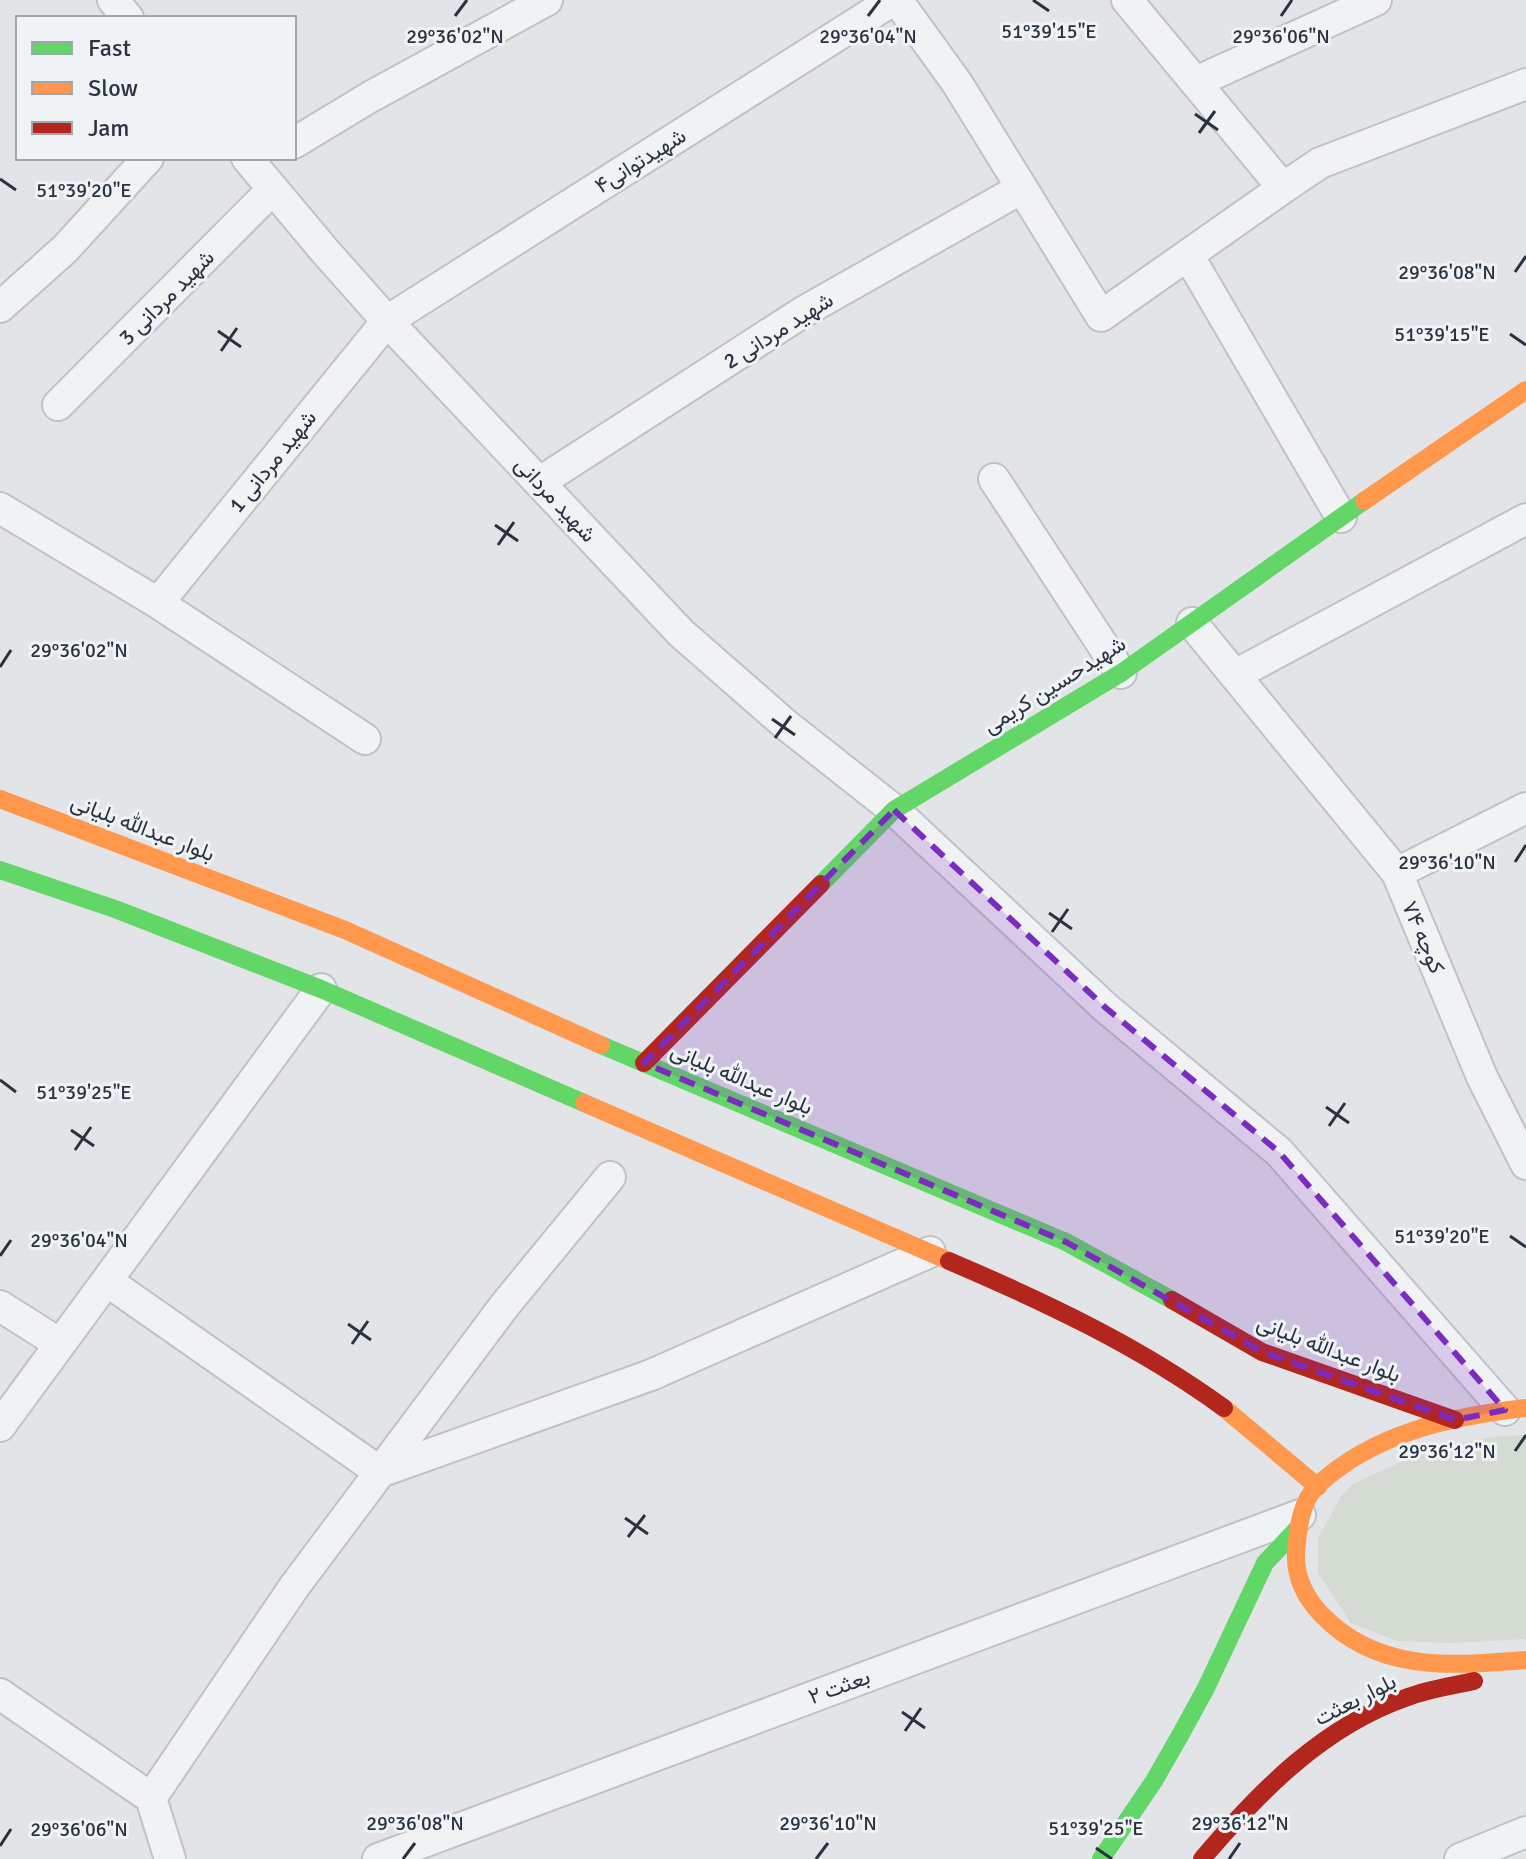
<svg xmlns="http://www.w3.org/2000/svg" width="1526" height="1859" font-family="Signika,Vazirmatn,sans-serif">
	<style>
		.green { fill: #d3dbd2 }
		.lines { fill: none; stroke-linecap: round; stroke-linejoin: round }
		.street-casing { stroke: #c0c2c5; stroke-width: 34 }
		.street { stroke: #f1f2f4; stroke-width: 30 }
		.fast { stroke: #63d668; stroke-width: 18 }
		.slow { stroke: #ff974d; stroke-width: 18 }
		.jam { stroke: #b3261e; stroke-width: 18 }
		.marked { fill: #7b2cbf; fill-opacity: 0.2; stroke: #7b2cbf; stroke-width: 6; stroke-dasharray: 16 10; stroke-linejoin: round }
		.ticks { fill: none; stroke: #293340; stroke-width: 3 }
		.labels { text-anchor: middle; stroke-width: 6; stroke-linejoin: round; paint-order: stroke }
		.street-label { font-size: 22px; fill: #293340; stroke: #f0f3f6 }
		.ticks-label { font-size: 20px; text-anchor: middle; fill: #293340; stroke: #f0f3f6; stroke-width: 6; stroke-linejoin: round; paint-order: stroke }
	</style>
	<rect width="100%" height="100%" fill="#e2e4e7"/>
	<path class="green" d="M1526 1435V1639L1453 1643 1397 1641 1351 1623 1318 1573V1538L1342 1495 1353 1484 1433 1447 1501 1436Z"/>
	<g class="lines">
		<defs>
			<path id="street" d="M113 0 128 18
				M897 0 957 83 1101 316 1283 188
				M1127 0 1283 188 1320 163 1526 84
				M1196 82 1376 0
				M294 143 370 97 547 0
				M247 158 324 250 387 321 681 633 785 724 894 810 1106 1008 1279 1152 1505 1410
				M1188 255 1341 517
				M0 307 65 249 148 158
				M58 405 273 189
				M994 479 1121 673
				M540 482 803 312 1022 188
				M0 508 158 603 365 739
				M158 603 387 321 893 0
				M1192 623 1397 873 1482 1077 1526 1164
				M1235 675 1526 519
				M1397 873 1526 808
				M107 1281 380 1472 651 1375 930 1252
				M0 1306 60 1344
				M0 1426 321 989
				M0 1694 151 1798
				M151 1798 294 1587 505 1305 610 1177
				M151 1798 170 1859
				M378 1859 1300 1515
				M1460 1859 1526 1832"/>
		</defs>
		<use href="#street" class="street-casing"/>
		<use href="#street" class="street"/>
		<path class="fast" d="M0 870 115 909 321 989 584 1103
			M821 884 894 810 1121 673 1364 501
			M601 1045 1066 1242 1172 1300
			M1101 1859 1154 1781 1182 1732 1206 1688 1265 1563 1297 1529"/>
		<path class="slow" d="M1364 501 1526 390
			M0 799 345 930 601 1045
			M584 1103 949 1261
			M1224 1408 1318 1487
			M1526 1408C1452 1416 1374 1433 1318 1485 1300 1502 1298 1530 1296 1553 1295 1576 1305 1597 1321 1614 1377 1673 1451 1666 1526 1660"/>
		<path class="jam" d="M644 1063 821 884
			M949 1261C1045 1302 1139 1346 1224 1408
			M1172 1300 1262 1352 1455 1420
			M1202 1859C1259 1792 1323 1726 1408 1697 1429 1689 1452 1686 1474 1681"/>
	</g>
	<path class="marked" d="M894 810 1106 1008 1279 1152 1505 1410 1455 1420 1262 1352 1066 1242 644 1063Z"/>
	<path class="ticks" d="M1033 0 1049 11M455 16 467 0M868 16 880 0M1281 16 1292 0M1195 114 1218 130M1199 133 1215 111M0 179 16 190M1515 272 1526 256M218 331 241 347M1510 334 1526 345M221 351 237 328M495 525 518 541M498 545 514 522M0 667 11 650M772 719 795 735M775 738 791 716M1515 862 1526 845M1049 913 1072 929M1052 932 1068 909M0 1080 16 1092M1326 1107 1349 1123M1329 1126 1345 1103M71 1130 94 1146M75 1150 91 1127M1510 1236 1526 1247M0 1256 11 1240M348 1324 371 1340M352 1344 368 1321M1515 1451 1526 1435M625 1518 648 1534M628 1537 645 1515M902 1712 925 1728M905 1731 921 1708M0 1846 11 1829M1096 1848 1112 1859M403 1859 415 1843M816 1859 828 1843M1229 1859 1240 1843"/>
	<g class="labels">
		<g class="street-label">
			<text transform="translate(640 160) rotate(-32)" y="8">شهیدتوانی۴</text>
			<text transform="translate(166 297) rotate(-45)" y="8">شهید مردانی 3</text>
			<text transform="translate(778 330) rotate(-32)" y="8">شهید مردانی 2</text>
			<text transform="translate(272 461) rotate(-51)" y="8">شهید مردانی 1</text>
			<text transform="translate(556 499) rotate(47)" y="8">شهید مردانی</text>
			<text transform="translate(1054 684) rotate(-32)" y="8">شهیدحسین کریمی</text>
			<text transform="translate(143 827) rotate(21)" y="8">بلوار عبدالله بلیانی</text>
			<text transform="translate(1424 937) rotate(67)" y="8">کوچه ۷۴</text>
			<text transform="translate(742 1078) rotate(23)" y="8">بلوار عبدالله بلیانی</text>
			<text transform="translate(1329 1348) rotate(21)" y="8">بلوار عبدالله بلیانی</text>
			<text transform="translate(839 1686) rotate(-20)" y="8">بعثت ۲</text>
			<text transform="translate(1355 1699) rotate(-27)" y="8">بلوار بعثت</text>
		</g>
	</g>
	<g class="ticks-label">
		<text x="1049" y="38">51°39'15"E</text>
		<text x="455" y="43">29°36'02"N</text>
		<text x="868" y="43">29°36'04"N</text>
		<text x="1281" y="43">29°36'06"N</text>
		<text x="84" y="197">51°39'20"E</text>
		<text x="1447" y="279">29°36'08"N</text>
		<text x="1442" y="341">51°39'15"E</text>
		<text x="79" y="657">29°36'02"N</text>
		<text x="1447" y="869">29°36'10"N</text>
		<text x="84" y="1099">51°39'25"E</text>
		<text x="1442" y="1243">51°39'20"E</text>
		<text x="79" y="1247">29°36'04"N</text>
		<text x="1447" y="1458">29°36'12"N</text>
		<text x="415" y="1830">29°36'08"N</text>
		<text x="828" y="1830">29°36'10"N</text>
		<text x="1240" y="1830">29°36'12"N</text>
		<text x="1096" y="1835">51°39'25"E</text>
		<text x="79" y="1836">29°36'06"N</text>
	</g>
	<rect x="16" y="16" width="280" height="144" fill="#f0f3f6" stroke="#a0a6ad" stroke-width="2"/>
	<rect x="32" y="42" width="40" height="12" fill="#63d668" stroke="#a0a6ad" stroke-width="2"/>
	<text x="88" y="56" font-size="24" fill="#293340">Fast</text>
	<rect x="32" y="82" width="40" height="12" fill="#ff974d" stroke="#a0a6ad" stroke-width="2"/>
	<text x="88" y="96" font-size="24" fill="#293340">Slow</text>
	<rect x="32" y="122" width="40" height="12" fill="#b3261e" stroke="#a0a6ad" stroke-width="2"/>
	<text x="88" y="136" font-size="24" fill="#293340">Jam</text>
</svg>
